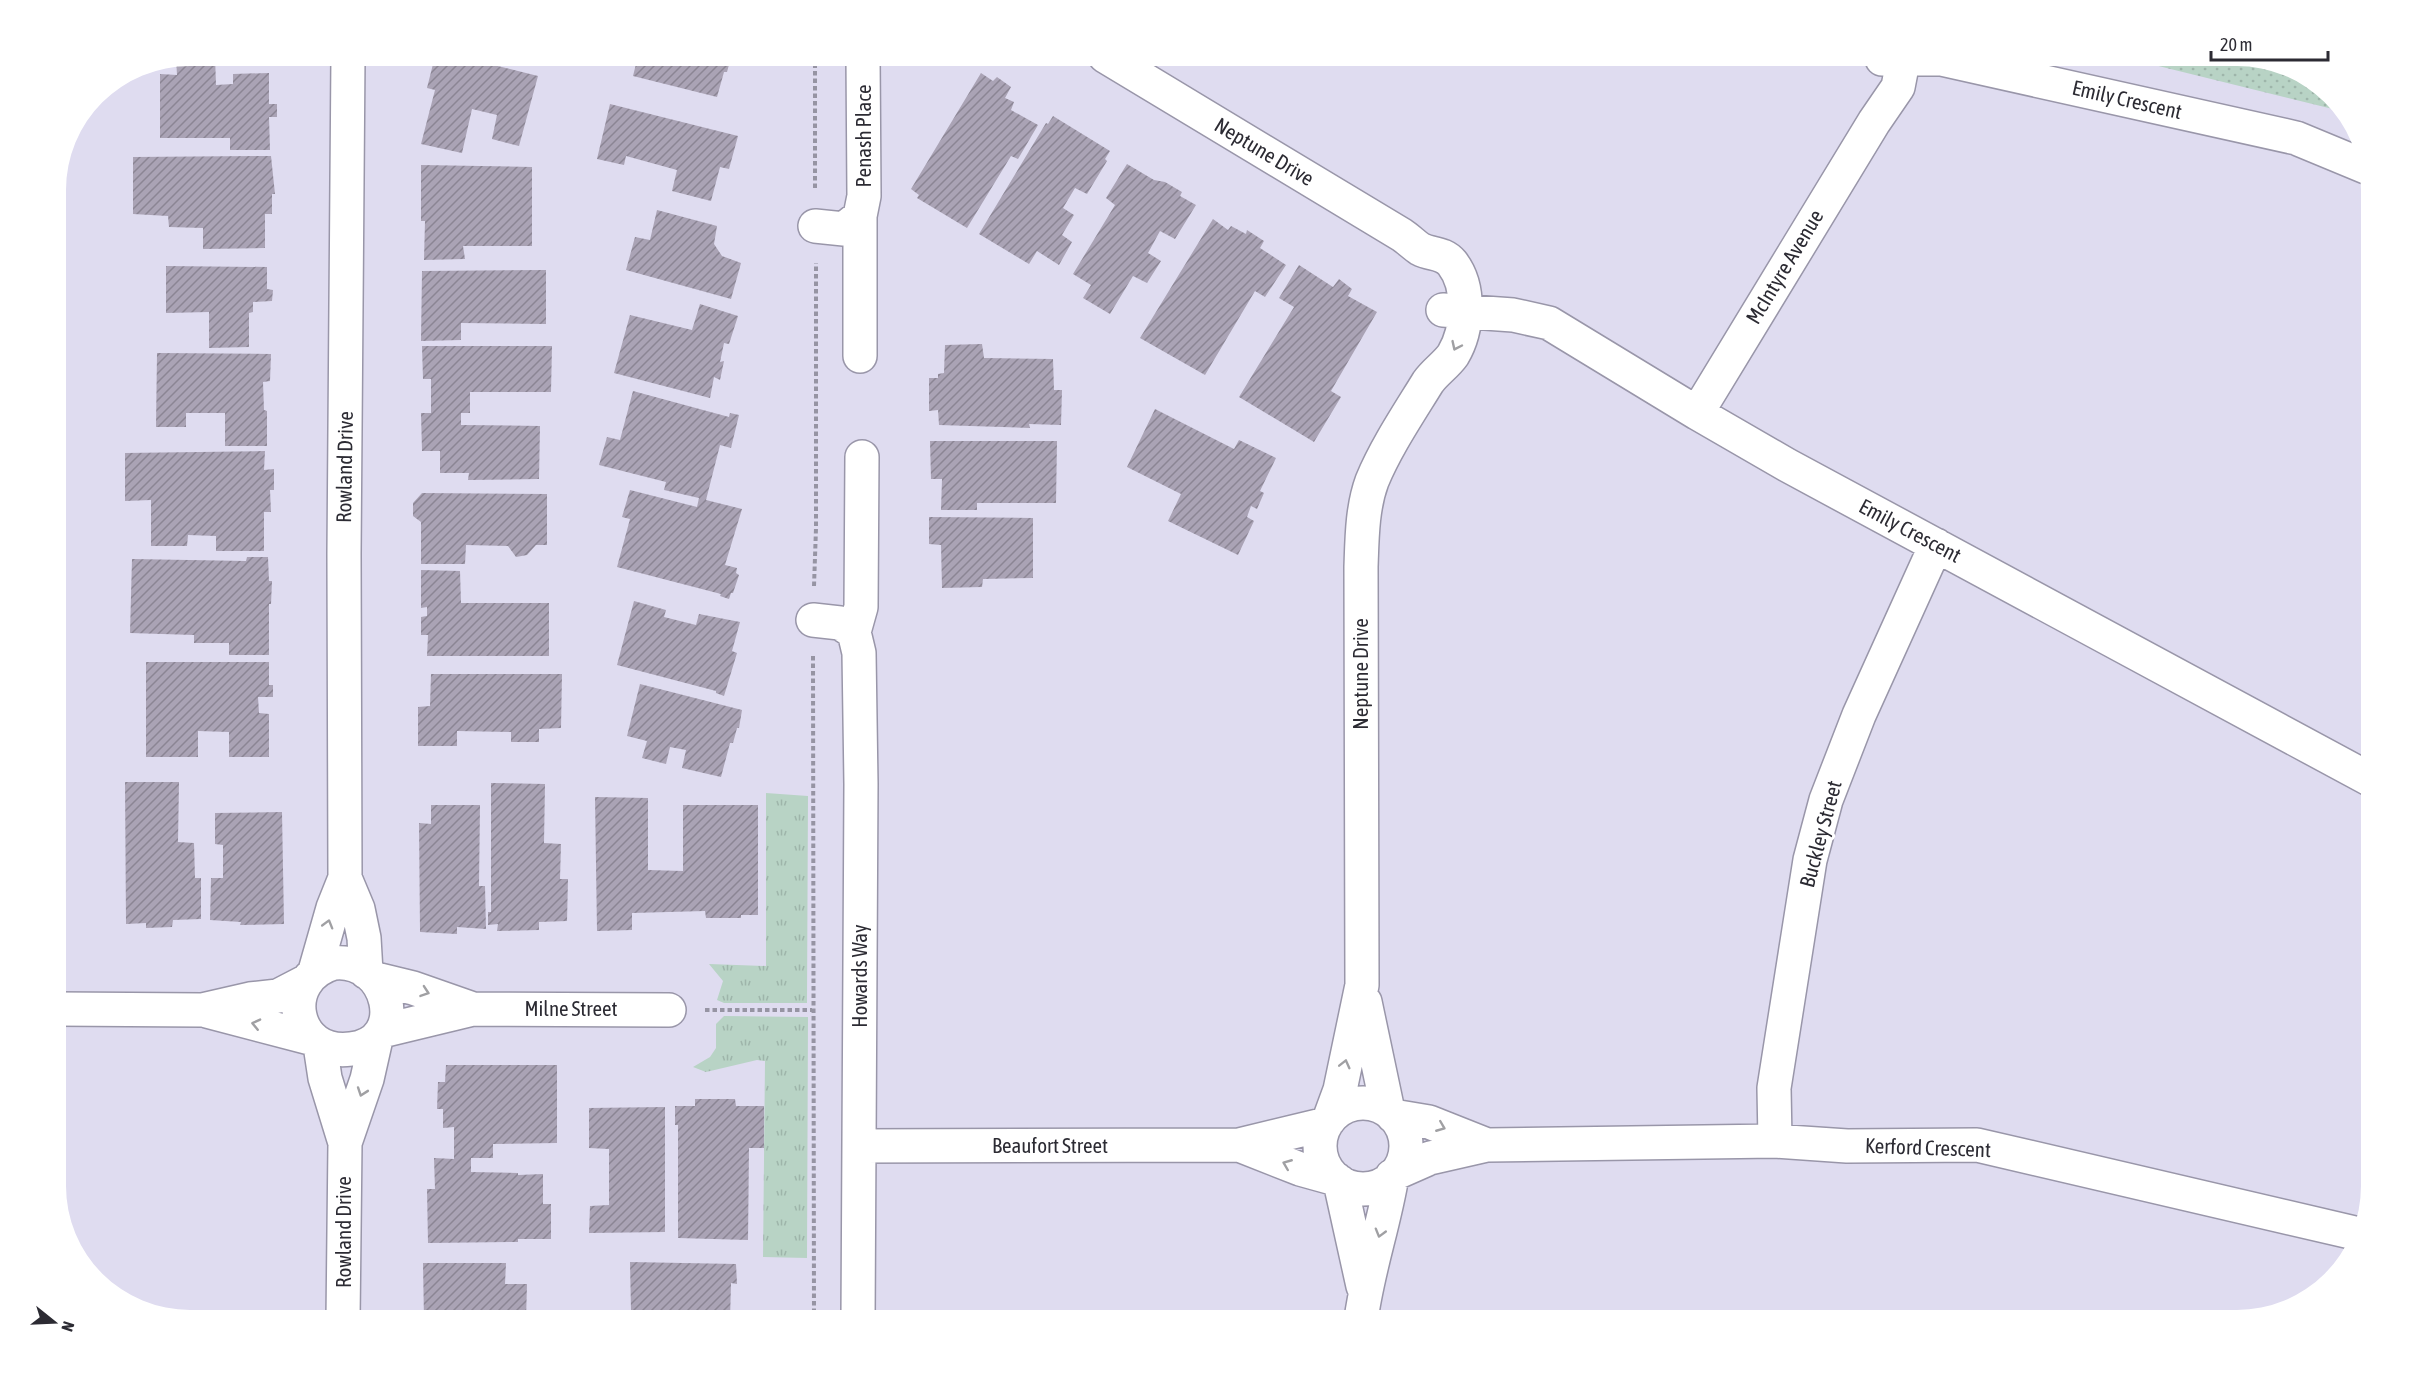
<svg xmlns="http://www.w3.org/2000/svg" width="2427" height="1376" font-family="'Asap Condensed',sans-serif">
	<style>
		.grass { fill: url(#grass-tufts) }
		.park { fill: url(#park-dots) }
		.building { fill: url(#building-hatch) }
		.lines { fill: none; stroke-linecap: round; stroke-linejoin: round }
		.minor-casing { stroke: #9996a9; stroke-width: 36 }
		.path { stroke: #9694a3; stroke-width: 4; stroke-dasharray: 4.5 3; stroke-linecap: butt }
		.minor { stroke: #fff; stroke-width: 33 }
		.oneway { stroke: #a0a0a3 }
		.labels { text-anchor: middle; stroke-width: 6; stroke-linejoin: round; paint-order: stroke }
		.street-label { font-size: 21px; fill: #2c2b33; stroke: #fff }
	</style>
	<defs>
		<pattern id="grass-tufts" width="24" height="20" patternUnits="userSpaceOnUse" patternTransform="scale(1.5)"><rect width="24" height="20" fill="#b8d3c5"/><path d="M3 7l-1-3M5 7V3M7 7l1-3M15 17l-1-3M17 17v-4M19 17l1-3" fill="none" stroke="#9eb5aa"/></pattern>
		<pattern id="park-dots" width="8" height="8" patternUnits="userSpaceOnUse" patternTransform="scale(1.5)"><rect width="8" height="8" fill="#b8d3c5"/><path d="M2 2h.1M6 6h.1" fill="none" stroke="#9eb5aa" stroke-width="1.8" stroke-linecap="round"/></pattern>
		<pattern id="building-hatch" width="6" height="6" patternUnits="userSpaceOnUse" patternTransform="scale(1.5)"><rect width="6" height="6" fill="#aaa3b5"/><path d="M-1 1l2-2M0 6l6-6M5 7l2-2" fill="none" stroke="#8b8594"/></pattern>
	</defs>
	<rect width="100%" height="100%" fill="#dfdcf0"/>
	<path class="grass" d="M766 793 808 796 807 1003H724L717 1000 723 981 709 964 766 966Z
		M724 1016 808 1017 807 1258 763 1257 765 1061 757 1060 706 1072 693 1067 710 1057 716 1048V1024Z"/>
	<path class="park" d="M2118 56H2237L2304 73 2345 112Z"/>
	<path class="building" d="M190 56H215L216 85 233 84V74L269 73V104H277V117H269L270 150H230V138H160V74L177 75 176 58Z
		M435 56H457L538 76 519 146 492 139 497 115 472 109 462 153 421 144 435 90 427 88Z
		M638 56H728L727 60 730 61 727 72H724L717 97 633 76Z
		M981 73 993 81 997 77 1011 87 1005 98 1014 102 1011 110 1038 125 1018 159 1011 156 967 228 917 198 919 195 911 189Z
		M610 104 738 136 729 169 720 167 711 201 672 191 677 170 626 156 624 165 597 159Z
		M1053 116 1110 151 1105 159 1107 161 1087 194 1075 188 1063 208 1074 215 1062 235 1072 242 1059 265 1037 251 1029 264 979 234 1046 123 1048 124Z
		M271 156 275 194H272V214H265V248L203 249V228L169 227 168 216 133 214V157Z
		M1127 164 1154 180 1165 182 1182 192 1180 196 1196 205 1175 239 1160 231 1148 253 1161 261 1147 283 1133 276 1110 314 1083 298 1091 285 1073 274 1115 205 1106 198Z
		M421 165 532 167V246H463L465 259 424 260 425 221H421Z
		M657 210 717 226 714 244 722 256 741 263 731 299 626 270 635 237 650 240Z
		M1213 219 1228 230 1231 226 1246 234 1247 230 1264 241 1260 248 1286 265 1265 297 1255 291 1205 375 1140 338Z
		M1299 265 1333 287 1339 279 1352 289 1348 296 1377 312 1331 391 1341 397 1314 442 1239 397 1294 307 1279 298Z
		M166 266 267 267V289L273 290 272 301 253 302V312L249 313V347L209 348V312L166 313Z
		M546 270V324L461 323V340L421 341 422 271Z
		M700 304 738 316 729 344 724 343 720 362 724 361 720 380 714 377 710 398 614 373 630 315 692 330Z
		M982 344 984 358 1053 359 1054 390H1062L1061 425 1029 424 1030 428 939 425 938 410 929 411V378H938V374L944 373 945 345Z
		M422 346H552L551 392H470V413H461V425L540 426 539 479 468 480 469 473H440V451H422L421 413H431V379H423Z
		M157 353 271 354 270 381 263 382 264 410 267 411V446H225V413H186V427H156Z
		M633 391 729 417 730 413 739 415 731 448 720 445 706 500 742 509 725 565 737 568 736 573 739 575 733 593H731L729 599 720 596 721 594 617 567 630 519 622 517 630 490 697 507 699 498 664 490 666 482 599 465 607 437 620 440Z
		M1155 409 1234 449 1239 440 1276 458 1260 491 1264 493 1257 509 1251 506 1247 517 1254 521 1238 555 1168 521 1181 494 1127 467Z
		M930 441H1057L1056 503H977V510H941L942 479H931Z
		M265 451 264 470 274 469V490H270L271 512H264V551H216V536L188 535 187 546H151V500L125 501V453Z
		M422 493 547 494V545H536L527 555 516 557 508 546 466 545 465 564H421V522L413 516V503Z
		M929 517 1033 518V578L983 579 982 587 942 588 941 545 929 544Z
		M247 557H268L269 581H272L271 604H269V655H229V643H194V635L130 633 132 559 246 561Z
		M421 570 460 571 461 603H549V656H427L428 635H421V617L427 616V607L421 608Z
		M634 601 666 610 664 617 696 625 699 614 740 622 732 651 737 653 724 696 716 693V691L617 665Z
		M146 662H269V685H273V697H258L259 713 269 714V757H229V732L198 731V757H146Z
		M431 674H562L561 728 539 729V742H511V732L457 731V746H418V707L430 706Z
		M640 684 742 710 739 728H737L733 743H730L721 777 682 768 686 750 670 747 666 764 642 758 647 741 627 736Z
		M125 782H179L178 842 194 843 195 878H201V919L173 920 172 927 146 928V923L126 924Z
		M491 783 545 784 544 843 561 844 560 879H568L567 921 539 922V930L497 931 498 924 488 925V912H491Z
		M595 797 648 798V870L683 871V805H758V915H741V918H706L705 911 632 913V930L597 931Z
		M431 805H480L479 886H485L486 929 457 927V934L420 932 419 823 431 824Z
		M282 812 284 924 240 925 241 922 210 920 211 878H223V845L215 844V813Z
		M446 1065H557V1143L493 1144V1158H471V1172L518 1173V1175L543 1174V1204H551V1239H518V1242L428 1243 427 1189H435L434 1158 454 1159V1127L443 1128V1109H437L438 1082H445Z
		M695 1099H735L736 1106H764V1148H749L748 1240 678 1238V1125H675V1106H695Z
		M665 1107V1232L589 1233 590 1206 609 1205V1149L589 1148V1108Z
		M630 1262 736 1264 737 1284 731 1283 730 1320H691V1312L631 1311Z
		M423 1263H506L505 1284H527L526 1320H424Z"/>
	<g class="lines">
		<defs>
			<path id="minor" d="M1105 56 1402 235C1408 239 1414 245 1420 249 1431 255 1443 252 1452 263 1471 287 1468 330 1453 355 1446 365 1435 372 1428 382 1409 413 1386 447 1372 481 1362 508 1362 539 1361 567L1362 985 1340 1090 1329 1120
				M1882 59H1941L2296 138 2366 167
				M860 216V356
				M815 226 844 229 860 216 864 196 863 56
				M1443 310 1513 315 1549 323 1697 413 1787 465 2371 780
				M1697 413 1874 122 1898 87 1904 56
				M813 620 840 623 854 632 859 653 861 784 858 1320
				M854 632 861 607 862 457
				M345 878 358 909 364 938 366 972
				M334 963C389 957 411 1042 351 1049 293 1057 278 979 334 963Z
				M315 971 333 908 345 878 344 554 348 56
				M376 979 413 988 473 1009
				M1365 1002 1388 1111
				M56 1009 202 1010 250 999 278 996 305 982
				M207 1011 310 1038
				M382 1031 473 1009 669 1010
				M320 1045 325 1078 345 1143 343 1320
				M1320 1146a43 43 0 1 1 86 0a43 43 0 1 1-86 0Z
				M1393 1116 1429 1122 1487 1145
				M1775 1141 1774 1088 1810 860 1826 800 1859 715 1936 545
				M345 1143 367 1079 376 1039
				M1239 1145 1300 1169 1336 1179
				M860 1146 1239 1145 1326 1124
				M1396 1173 1430 1158 1487 1145 1775 1141 1847 1146 1977 1145 2359 1234
				M1340 1182 1363 1286
				M1361 1320C1367 1272 1384 1225 1392 1176"/>
		</defs>
		<use href="#minor" class="minor-casing"/>
		<path class="path" d="M815 56V190
			M814 586 816 528V263
			M813 656 814 1320
			M705 1010H812"/>
		<use href="#minor" class="minor"/>
	</g>
	<defs><path id="oneway-chevron" d="M-2-3.5L2.5 0L-2 3.5" fill="none" stroke-width="1.6" stroke-linecap="round" stroke-linejoin="round" transform="scale(1.5)"/></defs>
	<g class="oneway">
		<use href="#oneway-chevron" transform="translate(1456 346) rotate(115)"/>
		<use href="#oneway-chevron" transform="translate(328 924) rotate(-74)"/>
		<use href="#oneway-chevron" transform="translate(425 992) rotate(19)"/>
		<use href="#oneway-chevron" transform="translate(256 1024) rotate(-167)"/>
		<use href="#oneway-chevron" transform="translate(1345 1064) rotate(-76)"/>
		<use href="#oneway-chevron" transform="translate(362 1092) rotate(109)"/>
		<use href="#oneway-chevron" transform="translate(1441 1127) rotate(22)"/>
		<use href="#oneway-chevron" transform="translate(1287 1164) rotate(-158)"/>
		<use href="#oneway-chevron" transform="translate(1380 1233) rotate(106)"/>
	</g>
	<g class="labels">
		<g class="street-label">
			<text transform="translate(2127 100) rotate(13)" y="7">Emily Crescent</text>
			<text transform="translate(864 136) rotate(-90)" y="7">Penash Place</text>
			<text transform="translate(1264 152) rotate(31)" y="7">Neptune Drive</text>
			<text transform="translate(1785 267) rotate(-59)" y="7">McIntyre Avenue</text>
			<text transform="translate(345 467) rotate(-89)" y="7">Rowland Drive</text>
			<text transform="translate(1910 531) rotate(28)" y="7">Emily Crescent</text>
			<text transform="translate(1361 674) rotate(-90)" y="7">Neptune Drive</text>
			<text transform="translate(1821 834) rotate(-75)" y="7">Buckley Street</text>
			<text transform="translate(860 976) rotate(-90)" y="7">Howards Way</text>
			<text x="571" y="1016">Milne Street</text>
			<text x="1050" y="1153">Beaufort Street</text>
			<text transform="translate(1928 1148) rotate(2)" y="7">Kerford Crescent</text>
			<text transform="translate(344 1232) rotate(-90)" y="7">Rowland Drive</text>
		</g>
	</g>
	<path d="M0 0H2427V1376H0ZM190 66H2237A124 124 0 0 1 2361 190V1186A124 124 0 0 1 2237 1310H190A124 124 0 0 1 66 1186V190A124 124 0 0 1 190 66Z" fill="#fff" fill-rule="evenodd"/>
	<g transform="translate(54 1322) rotate(108)" stroke="#ffffff" stroke-width="4.5" paint-order="stroke">
	<path d="M0-4.5L10 22L0 15L-10 22Z" fill="#2c2b33"/>
	<text y="-9" font-size="16" font-weight="bold" text-anchor="middle" fill="#2c2b33">N</text>
	</g>
	<path d="M2211 51v9h117v-9" fill="none" stroke="#2c2b33" stroke-width="3"/>
	<text x="2220" y="51" font-size="18" fill="#2c2b33" stroke="#ffffff" stroke-width="4.5" paint-order="stroke">20 m</text>
</svg>
